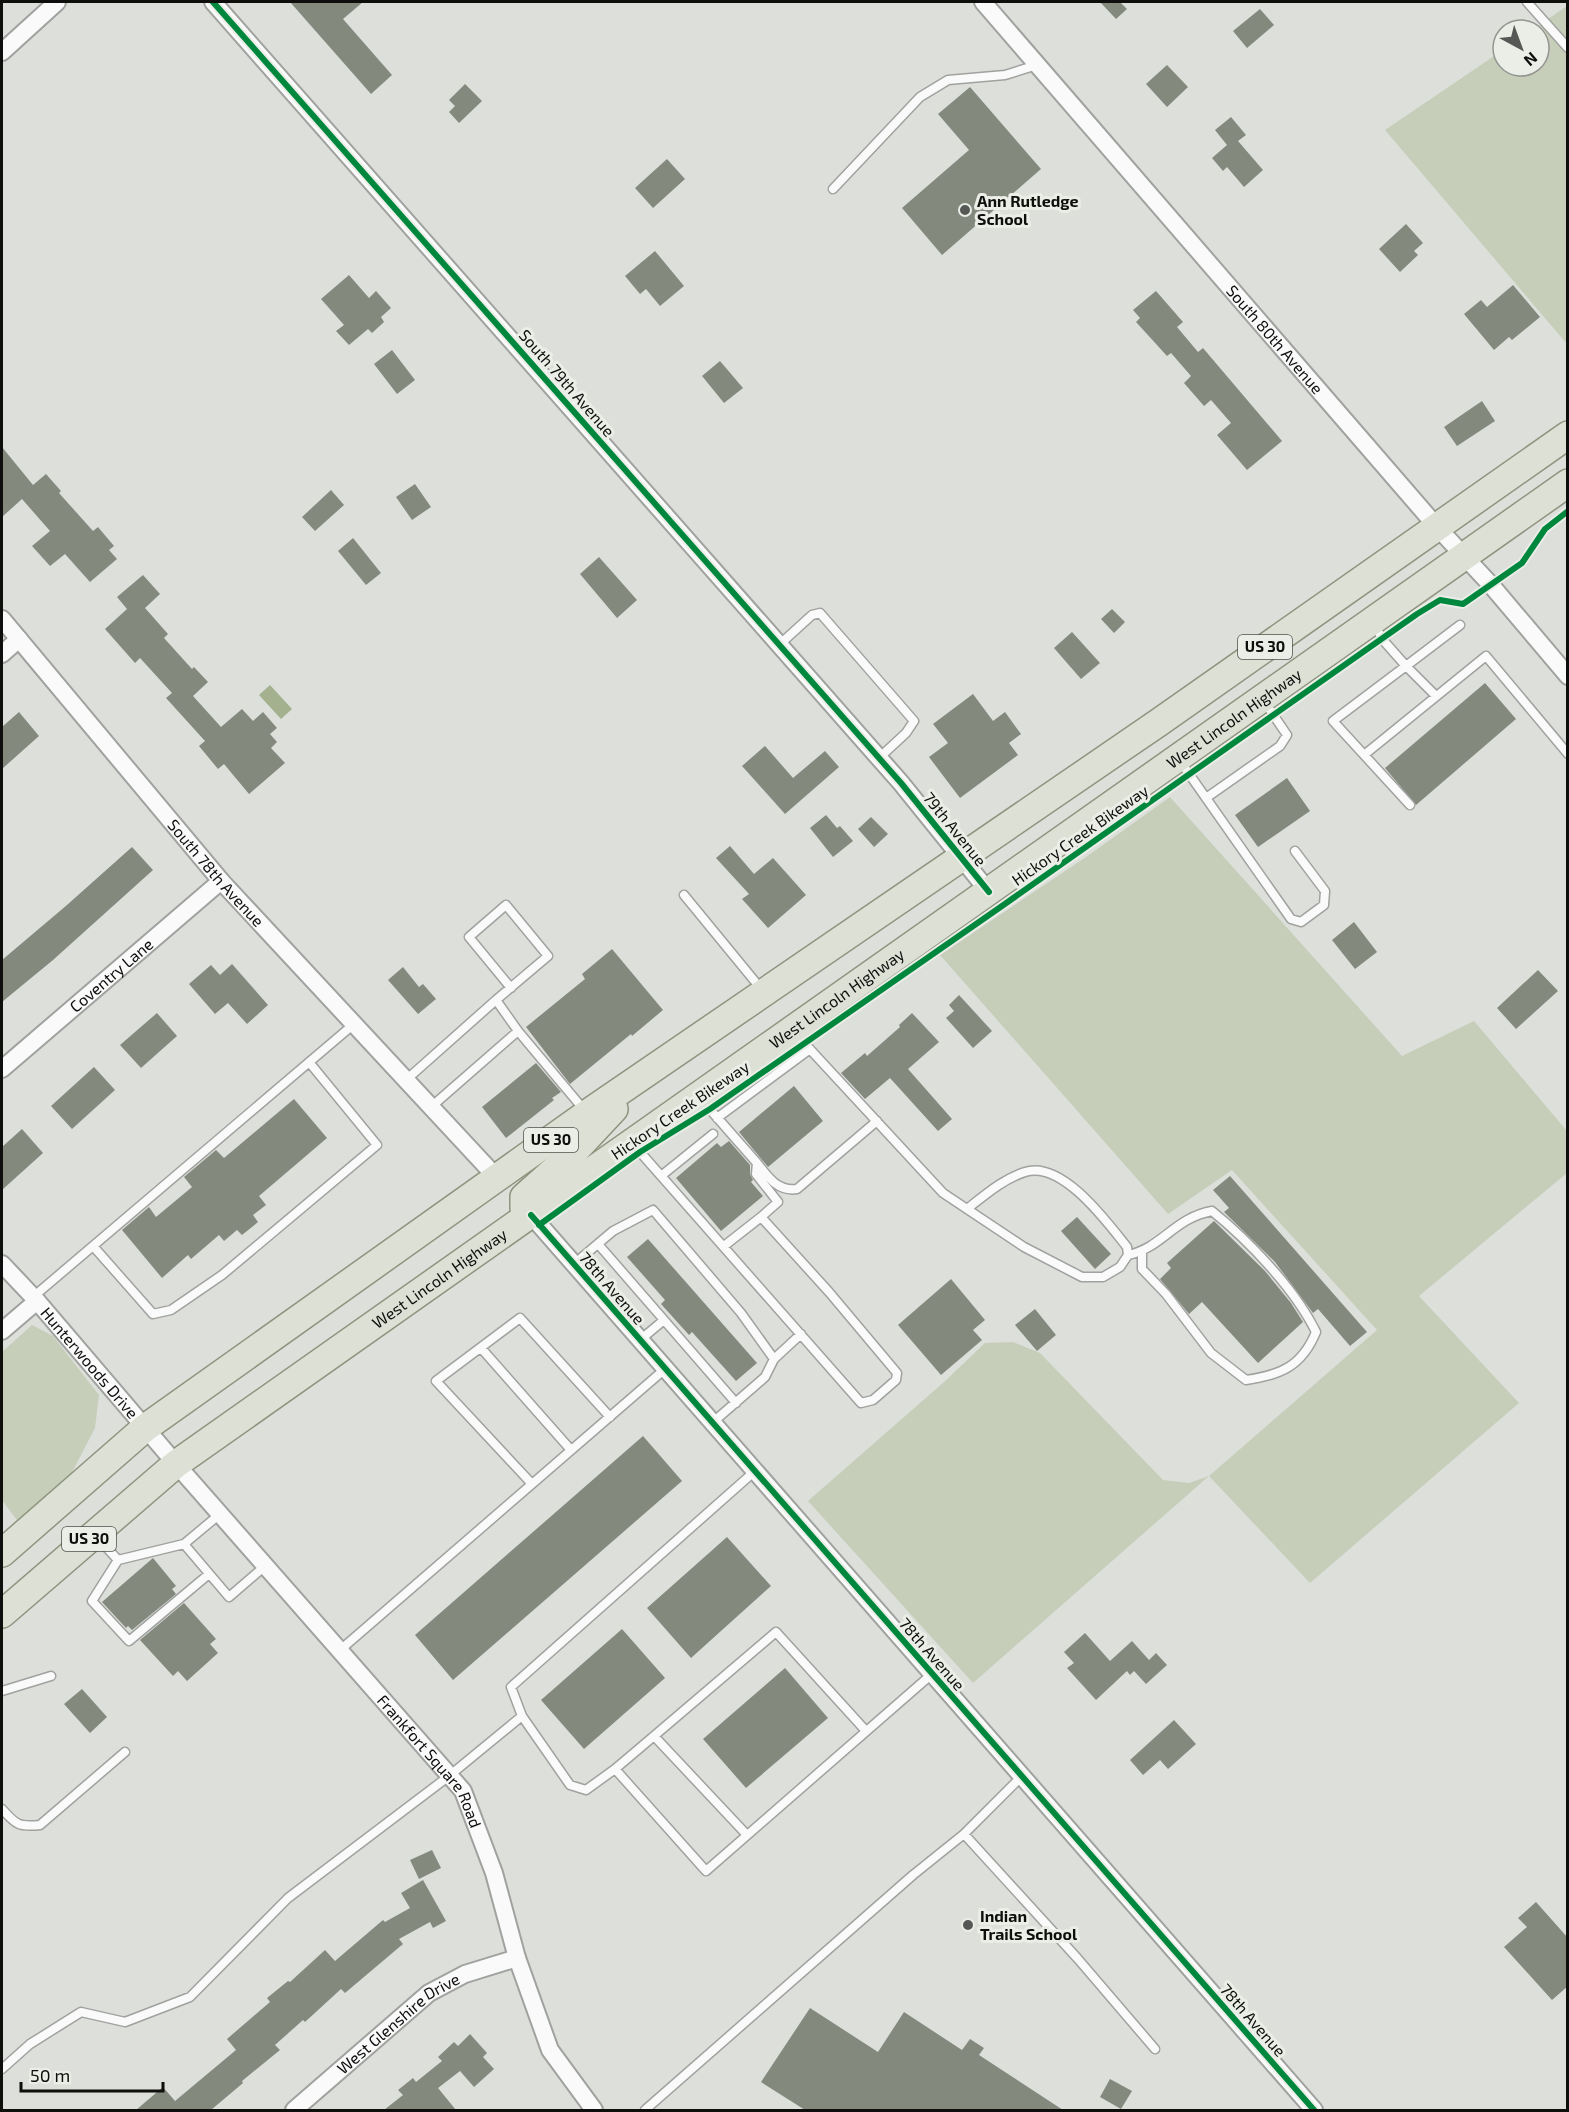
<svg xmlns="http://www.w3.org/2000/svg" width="1569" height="2112" font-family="'Exo 2',sans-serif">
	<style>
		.green { fill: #c6ceb9 }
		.water { fill: #a4b18f }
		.building { fill: #84897e }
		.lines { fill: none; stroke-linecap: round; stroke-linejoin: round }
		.service-casing { stroke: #a0a29f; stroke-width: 11 }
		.minor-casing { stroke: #a0a29f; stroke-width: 20 }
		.primary-casing { stroke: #8e947e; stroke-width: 30 }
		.service { stroke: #fafafa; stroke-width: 8 }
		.minor { stroke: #fafafa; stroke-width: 16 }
		.primary { stroke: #dde0d4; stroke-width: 27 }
		.cycleway-casing { stroke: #ebede7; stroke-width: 10 }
		.cycleway { stroke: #00873e; stroke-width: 6 }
		.poi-dot { fill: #565855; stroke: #ebede7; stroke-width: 2 }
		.labels { text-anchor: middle; stroke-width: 6; stroke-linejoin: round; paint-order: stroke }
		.shield { fill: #ebede7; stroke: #50524e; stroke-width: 1.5 }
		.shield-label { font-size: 15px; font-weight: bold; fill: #0e0f0d }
		.poi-label { font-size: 16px; font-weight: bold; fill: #0e0f0d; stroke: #ebede7; text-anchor: start }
		.street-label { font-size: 16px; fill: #0e0f0d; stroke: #ebede7 }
	</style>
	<rect width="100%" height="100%" fill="#dddfdb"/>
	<path class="green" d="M1567 6V344L1385 130 1503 50V66H1539V30H1532Z
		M1170 797 1402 1056 1474 1021 1567 1131V1173L1419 1296 1519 1403 1310 1583 1209 1476 973 1683 808 1501 944 1382 985 1343 1013 1342 1040 1353 1163 1480 1189 1483 1209 1476 1377 1330 1232 1170 1168 1214 940 955 1086 857Z
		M32 1325 53 1336 99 1395 95 1428 67 1482 22 1527 2 1500V1352Z"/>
	<path class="water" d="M270 685 292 709 281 719 259 695Z"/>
	<path class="building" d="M290 2H363L343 19 392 75 371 94Z
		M1100 2H1120L1127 9 1116 19Z
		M1260 9 1274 25 1247 48 1233 31Z
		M1167 65 1188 87 1167 107 1146 84Z
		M465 84 482 101 459 123 449 112 455 106 449 100Z
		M970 87 1041 169 942 255 902 208 969 150 938 114Z
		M1231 117 1246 135 1238 141 1263 170 1244 187 1227 167 1223 171 1212 158 1227 145 1215 130Z
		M667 159 685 179 653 208 635 188Z
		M1406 224 1423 243 1414 251 1418 255 1400 272 1379 249Z
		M655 251 684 286 660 306 646 289 640 294 625 276Z
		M349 275 369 298 376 291 391 308 381 317 384 322 372 333 368 329 349 345 336 331 344 325 321 299Z
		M1513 285 1540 317 1512 340 1509 337 1494 350 1464 314 1481 300 1487 307Z
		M1156 291 1183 322 1177 327 1198 352 1203 348 1282 441 1247 470 1217 435 1231 423 1211 400 1204 406 1184 383 1191 376 1171 353 1167 356 1136 322 1140 318 1133 310Z
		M392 350 415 380 397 394 374 364Z
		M720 361 743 388 724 403 702 376Z
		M1482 401 1495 421 1457 446 1444 427Z
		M2 447 33 485 46 474 61 491 59 493 93 531 98 527 114 546 109 550 117 559 90 582 65 554 50 566 32 546 50 531 22 499 2 517Z
		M415 484 431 507 412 520 396 497Z
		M331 490 344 505 315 531 302 517Z
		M353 538 381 573 366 585 338 551Z
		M599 557 637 600 617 618 580 574Z
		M143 575 160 594 145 608 168 634 164 638 192 669 194 667 208 682 193 696 221 727 242 709 253 721 263 712 277 728 270 734 277 742 271 748 285 763 249 794 224 764 218 769 199 746 205 741 166 698 172 693 140 658 135 663 105 629 127 609 117 597Z
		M1112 609 1125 622 1114 633 1101 619Z
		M1072 632 1100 663 1081 679 1054 648Z
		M1485 683 1516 719 1416 805 1385 768Z
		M973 694 993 721 1005 712 1021 734 1009 743 1018 755 960 798 929 757 948 743 933 724Z
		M19 712 39 736 2 769V727Z
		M765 746 793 778 825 751 839 767 785 814 742 766Z
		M1287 778 1310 811 1258 847 1235 815Z
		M826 815 837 828 840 826 853 841 833 857 810 828Z
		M871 817 888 834 874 847 858 829Z
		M730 846 754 874 773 858 806 895 768 928 742 899 749 894 716 858Z
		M132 847 153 870 53 960 2 1002V960L67 905Z
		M1354 922 1377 952 1355 969 1332 940Z
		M612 949 663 1010 632 1036 631 1034 570 1084 526 1027 585 979 582 974Z
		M232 964 268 1005 247 1024 228 1003 215 1014 189 984 211 965 220 975Z
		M403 967 419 987 423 984 436 999 418 1014 388 980Z
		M1538 970 1558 991 1516 1029 1497 1008Z
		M959 995 992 1031 973 1048 946 1018 954 1011 949 1005Z
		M157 1013 177 1036 141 1068 120 1045Z
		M912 1013 939 1042 908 1069 952 1119 938 1131 890 1078 865 1099 841 1073 865 1053 867 1056 900 1027 899 1025Z
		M536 1063 561 1092 552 1098 554 1100 506 1138 482 1107Z
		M94 1067 115 1090 72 1129 51 1106Z
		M794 1086 823 1121 768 1167 739 1132Z
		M294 1099 327 1138 259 1196 266 1205 253 1215 258 1222 242 1235 237 1230 224 1241 219 1235 191 1259 188 1255 162 1278 122 1230 149 1207 156 1217 192 1187 184 1177 216 1150 224 1158Z
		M22 1129 43 1153 2 1190V1147Z
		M729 1141 750 1165V1174L753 1180 751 1182 763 1196 721 1231 676 1178 717 1143 721 1147Z
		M1230 1176 1367 1332 1350 1346 1318 1309 1313 1313 1275 1262 1224 1212 1229 1208 1213 1190Z
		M1077 1217 1111 1254 1095 1269 1061 1231Z
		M1214 1221 1265 1271 1291 1303 1303 1322 1258 1363 1202 1302 1189 1314 1160 1279 1171 1268 1167 1263Z
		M648 1239 757 1363 736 1381 692 1332 689 1335 661 1304 665 1300 627 1257Z
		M951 1279 985 1320 973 1330 982 1340 941 1375 898 1325Z
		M1035 1309 1056 1335 1037 1351 1015 1325Z
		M643 1436 682 1481 453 1680 415 1635Z
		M727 1537 771 1586 691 1658 647 1608Z
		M153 1558 176 1586 172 1589 176 1594 132 1630 128 1626 126 1628 102 1602Z
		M184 1603 216 1639 210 1644 218 1653 187 1681 178 1671 173 1676 140 1640Z
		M622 1629 665 1678 584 1749 541 1700Z
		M1085 1633 1110 1661 1132 1641 1149 1660 1156 1653 1167 1665 1146 1684 1134 1671 1130 1675 1127 1671 1096 1700 1067 1668 1074 1663 1064 1652Z
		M785 1668 828 1718 746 1788 703 1739Z
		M82 1689 107 1717 90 1733 64 1704Z
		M1174 1720 1196 1744 1168 1769 1160 1760 1143 1775 1130 1760Z
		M432 1850 441 1868 419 1879 410 1860Z
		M423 1880 446 1921 433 1928 430 1922 399 1939 403 1944 345 1993 341 1989 305 2022 303 2020 275 2045 280 2050 242 2081 243 2083 211 2110H136L163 2087 175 2101 236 2050 227 2039 270 2002 267 1998 288 1981 290 1982 325 1950 335 1961 383 1920 385 1922 410 1908 401 1893Z
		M1536 1902 1568 1938V1986L1552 2000 1504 1947 1527 1927 1518 1918Z
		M810 2008 878 2052 904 2012 962 2050 970 2039 984 2048 979 2055 1063 2110H805L761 2082Z
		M470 2034 487 2053 483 2057 494 2069 474 2087 460 2071 438 2088 456 2110H384L403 2095 398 2090 413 2078 416 2082 442 2061 438 2057 454 2042 458 2046Z
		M1110 2079 1132 2091 1121 2109 1100 2097Z"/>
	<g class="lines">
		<defs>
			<path id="service" d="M1527 2 1568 48
				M833 189 920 97 948 80 1005 75 1037 65
				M1374 624 1383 640 1406 666 1333 721 1410 805
				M779 645 812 615 820 613 914 721 906 733 879 758
				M1436 696 1406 666 1460 625
				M1364 755 1486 656 1568 754
				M1180 761 1291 919 1301 922 1324 905 1325 891 1295 851
				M1206 798 1280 746 1287 735 1264 701
				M684 895 762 990
				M511 988 469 937 506 905 548 956 496 1000 518 1031
				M794 1032 943 1193 1024 1247 1082 1277H1103L1120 1267 1128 1255 1127 1247C1107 1222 1062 1160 1025 1172 1003 1179 985 1195 967 1209
				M406 1080 496 1000
				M431 1107 518 1031 585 1111
				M717 1118 810 1049
				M633 1144 861 1403 873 1400 896 1380 897 1373 829 1292 761 1217 778 1202 756 1174 757 1163 700 1098
				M757 1163C768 1177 778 1192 797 1189L877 1121
				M661 1176 713 1134
				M598 1244 736 1403
				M93 1246 153 1314 171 1310 222 1275 377 1145 309 1062
				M724 1246 761 1217
				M1128 1255C1162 1248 1174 1218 1212 1211 1249 1241 1295 1289 1316 1332 1302 1366 1281 1375 1246 1380L1211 1353 1166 1294 1142 1269V1252
				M574 1264 613 1231 653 1210 741 1313 774 1359 765 1377 712 1423
				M33 1297 354 1024
				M640 1340 664 1320
				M481 1348 571 1450
				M774 1359 801 1334
				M532 1484 436 1381 520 1318 610 1417
				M220 1514 184 1544 229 1597 265 1566
				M97 1537 118 1560 184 1544
				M118 1560 92 1601 129 1641 209 1574
				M339 1651 665 1369
				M2 1691 51 1676
				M522 1716 511 1687 755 1471
				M615 1769 654 1736
				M2 1809C16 1825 19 1827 40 1825L125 1752
				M964 1834 1078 1959 1155 2049
				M747 1835 654 1736 776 1632 866 1731
				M2 2069 30 2044 81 2012 125 2022 190 1997 288 1898 449 1776 522 1716 570 1785 586 1790 615 1769 706 1871 932 1674
				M645 2110 913 1875 964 1834 1022 1776"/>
			<g id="minor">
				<path d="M213 2 901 783 989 892"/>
				<path id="s1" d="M983 2 1437 527 1491 585 1568 676"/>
				<path d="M2 52 57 2"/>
				<path id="s2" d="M2 619 221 881 498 1179"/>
				<path d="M2 654 19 639"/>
				<path id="s3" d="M2 1069 221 881"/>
				<path d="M531 1215 1314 2110"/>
				<path id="s4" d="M2 1264 37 1301 176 1464 463 1791 494 1873 517 1958 550 2050 594 2110"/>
				<path d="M2 1331 37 1301"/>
				<path id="s5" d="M294 2110 429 1993 465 1974 517 1958"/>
			</g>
			<g id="primary">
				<path d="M531 1215 524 1208V1197L570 1156 614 1109"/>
				<path d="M2 1553 145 1428 588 1113 1158 723 1568 435"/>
				<path id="s6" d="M2 1614 176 1464 1568 483"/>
			</g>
		</defs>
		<use href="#service" class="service-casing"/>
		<use href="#minor" class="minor-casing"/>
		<use href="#primary" class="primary-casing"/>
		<use href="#service" class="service"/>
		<use href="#minor" class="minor"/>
		<use href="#primary" class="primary"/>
		<defs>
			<path id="cycleway" d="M213 2 901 783 989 892
				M531 1215 1314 2110
				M539 1225 640 1152 710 1109 1002 906 1417 614 1440 600 1463 604 1522 563 1545 529 1568 511"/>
		</defs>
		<use href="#cycleway" class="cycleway-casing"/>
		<use href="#cycleway" class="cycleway"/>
	</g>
	<g class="poi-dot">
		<circle cx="965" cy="210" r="6"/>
		<circle cx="968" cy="1925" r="6"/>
	</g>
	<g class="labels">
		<g class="shield">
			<rect x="1238" y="635" width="54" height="24" rx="4.5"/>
			<rect x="524" y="1128" width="54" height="24" rx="4.5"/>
			<rect x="62" y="1527" width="54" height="24" rx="4.5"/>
		</g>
		<g class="shield-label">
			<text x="1265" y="652">US 30</text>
			<text x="551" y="1145">US 30</text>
			<text x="89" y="1544">US 30</text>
		</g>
		<g class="poi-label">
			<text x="977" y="207">Ann Rutledge<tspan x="977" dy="18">School</tspan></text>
			<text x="980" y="1922">Indian<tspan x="980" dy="18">Trails School</tspan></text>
		</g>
		<g class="street-label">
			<text dy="6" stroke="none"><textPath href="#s1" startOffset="446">South 80th Avenue</textPath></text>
			<text transform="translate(567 383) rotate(49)" y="6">South 79th Avenue</text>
			<text dy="6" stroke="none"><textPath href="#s6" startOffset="1524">West Lincoln Highway</textPath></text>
			<text transform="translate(955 829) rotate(51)" y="6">79th Avenue</text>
			<text transform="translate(1080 835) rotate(-35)" y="6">Hickory Creek Bikeway</text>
			<text dy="6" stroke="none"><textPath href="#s2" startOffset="332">South 78th Avenue</textPath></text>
			<text dy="6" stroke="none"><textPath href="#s3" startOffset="144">Coventry Lane</textPath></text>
			<text dy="6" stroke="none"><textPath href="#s6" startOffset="1038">West Lincoln Highway</textPath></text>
			<text transform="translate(680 1110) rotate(-34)" y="6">Hickory Creek Bikeway</text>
			<text dy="6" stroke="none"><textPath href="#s6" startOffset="552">West Lincoln Highway</textPath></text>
			<text transform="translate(612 1288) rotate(49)" y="6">78th Avenue</text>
			<text dy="6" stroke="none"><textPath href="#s4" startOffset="132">Hunterwoods Drive</textPath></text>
			<text transform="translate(932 1654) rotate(49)" y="6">78th Avenue</text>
			<text dy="6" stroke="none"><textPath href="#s4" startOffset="657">Frankfort Square Road</textPath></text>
			<text transform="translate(1253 2020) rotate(49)" y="6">78th Avenue</text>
			<text dy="6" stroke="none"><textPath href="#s5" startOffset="136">West Glenshire Drive</textPath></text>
		</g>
	</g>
	<rect width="1569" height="2112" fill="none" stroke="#0e0f0d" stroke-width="6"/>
	<g transform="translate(1521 48) rotate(139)"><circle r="28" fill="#ebede7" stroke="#939490" stroke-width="1.5"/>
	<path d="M0-4.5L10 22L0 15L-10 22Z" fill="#565855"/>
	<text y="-9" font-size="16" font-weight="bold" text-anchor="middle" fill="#0e0f0d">N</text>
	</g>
	<path d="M21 2082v9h142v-9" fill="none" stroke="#0e0f0d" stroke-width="3"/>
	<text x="30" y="2082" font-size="18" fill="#0e0f0d" stroke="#ebede7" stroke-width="4.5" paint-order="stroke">50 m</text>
</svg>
